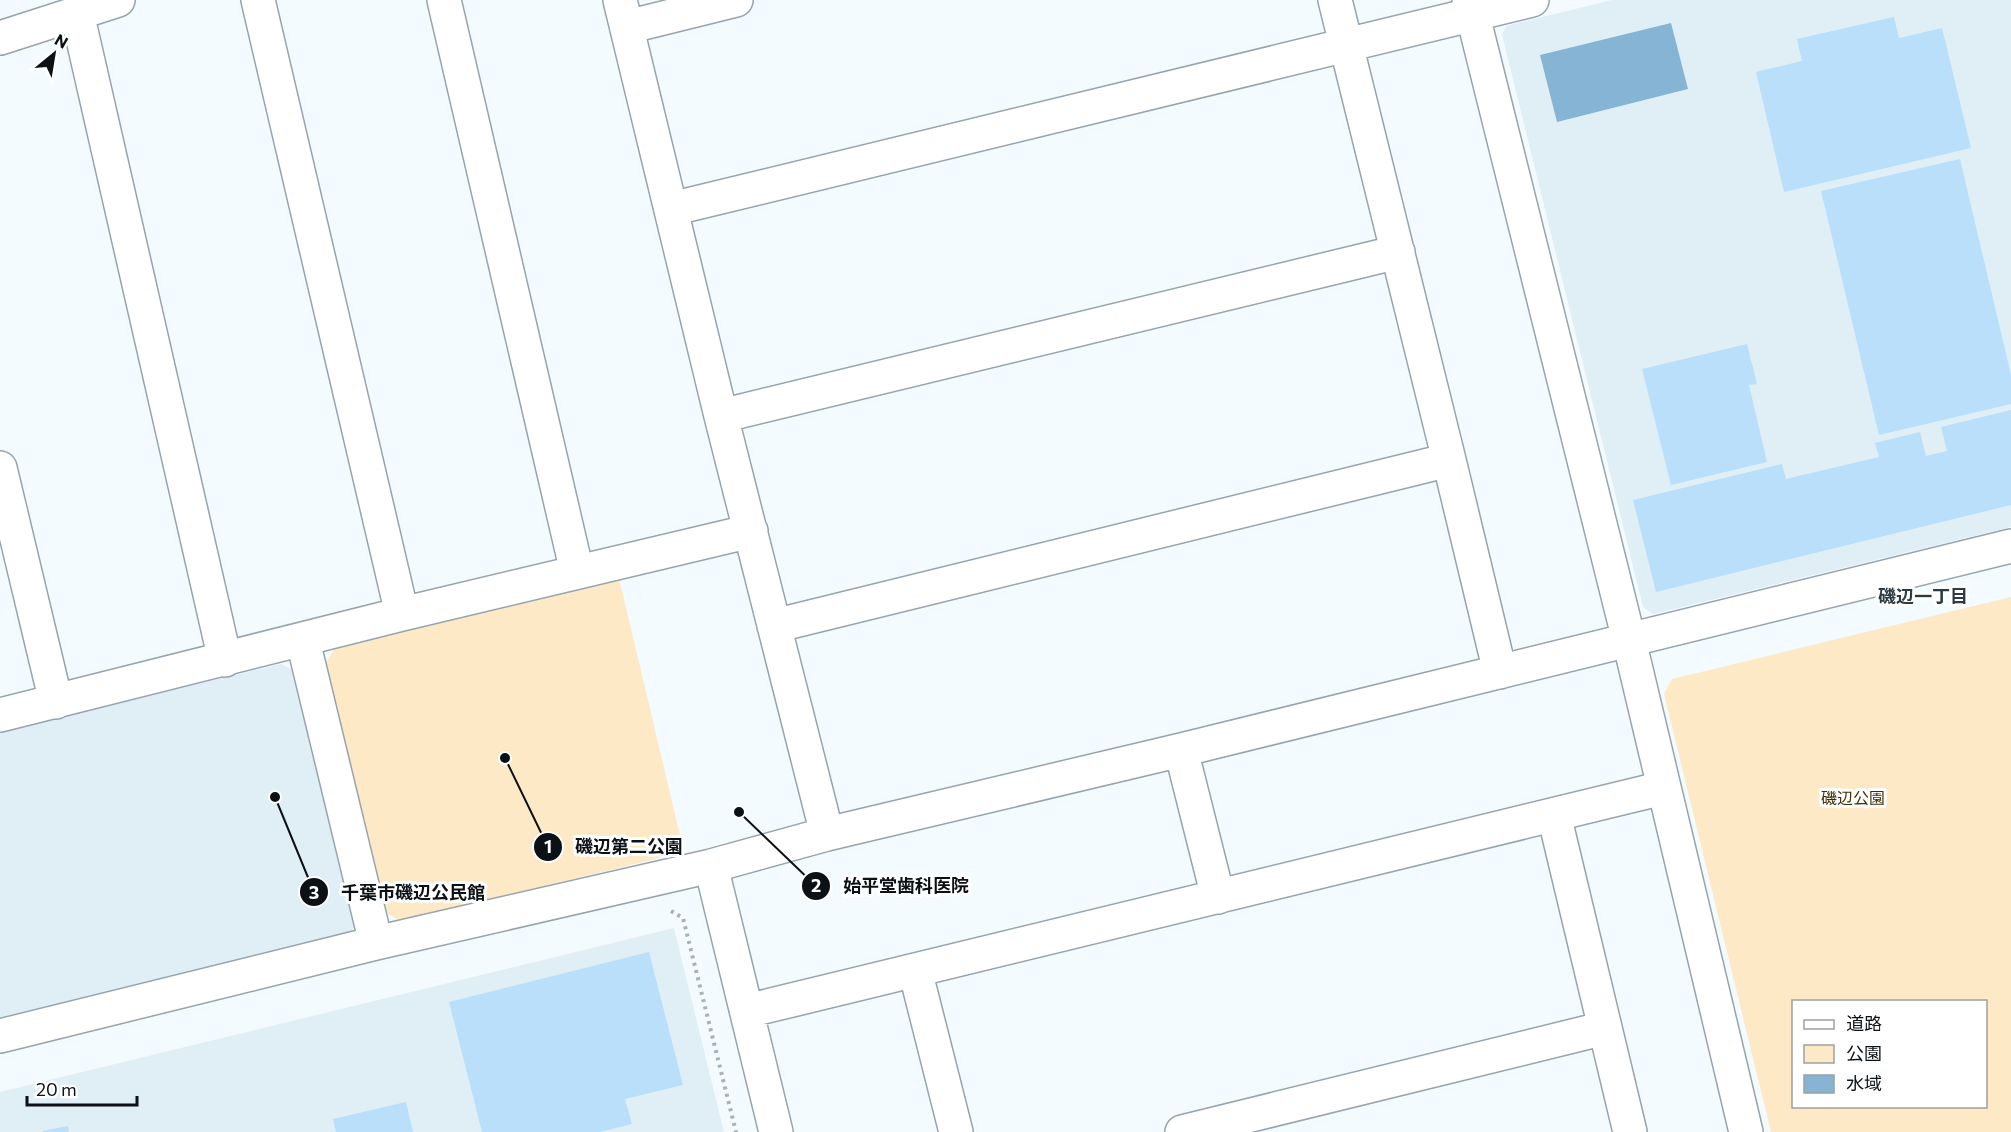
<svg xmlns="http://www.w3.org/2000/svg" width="2011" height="1132" font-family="Commissioner,'Noto Sans JP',sans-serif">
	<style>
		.built { fill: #e0eef6 }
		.green { fill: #fde9c5; fill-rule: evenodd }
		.water { fill: #85b4d4 }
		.building { fill: #b9dffa }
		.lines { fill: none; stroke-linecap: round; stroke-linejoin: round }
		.minor-casing { stroke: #96a4af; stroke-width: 36 }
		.path { stroke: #abb1b5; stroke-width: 4; stroke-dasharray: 3 4.5; stroke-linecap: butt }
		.minor { stroke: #fff; stroke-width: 33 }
		.labels { text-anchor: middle; stroke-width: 6; stroke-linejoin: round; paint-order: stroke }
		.park-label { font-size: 16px; fill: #402e07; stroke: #fff }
		.neighbourhood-label { font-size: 18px; font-weight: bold; fill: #2d3a42; stroke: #fff }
		.leader { fill: none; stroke: #0c1115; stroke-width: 2 }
		.callout-dot { fill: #0c1115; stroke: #fff; stroke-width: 2 }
		.mark-label { font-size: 18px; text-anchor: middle; font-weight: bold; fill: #fff }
		.callout-label { font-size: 18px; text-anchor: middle; font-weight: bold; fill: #0c1115; stroke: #fff; stroke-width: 6; stroke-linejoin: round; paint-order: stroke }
	</style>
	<rect width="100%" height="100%" fill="#f4fbff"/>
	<path class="built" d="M1612 0H2011V527L1653 614 1643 607 1502 35 1506 26Z
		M281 664 297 672 358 919 349 936 0 1024V732Z
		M674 928 724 1132H0V1092Z"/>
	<path class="green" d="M619 578 684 852 400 921 387 913 325 665 334 649Z
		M2011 597V1132H1771L1664 694 1672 679ZM1794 1002H1986V1106H1794Z"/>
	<path class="water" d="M1671 23 1688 89 1557 122 1540 55Z"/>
	<path class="building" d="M1894 17 1899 38 1942 28 1971 148 1784 192 1756 72 1802 61 1797 39Z
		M1960 159 2011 375V404L1879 435 1821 191Z
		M1747 344 1757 384 1749 385 1767 462 1671 485 1642 369Z
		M2011 410V505L1656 592 1633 500 1782 464 1786 479 1879 457 1875 443 1920 432 1926 456 1947 451 1941 427Z
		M649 952 683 1085 625 1099 632 1124 600 1132H482L449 1002Z
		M406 1102 413 1132H336L333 1119Z
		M68 1126 69 1132H43V1131Z"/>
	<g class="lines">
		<defs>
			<path id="minor" d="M258 0 402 614
				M444 0 577 572
				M620 0 721 416 827 834
				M1335 0 1449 460 1500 672
				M1469 0 1629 640 1746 1132
				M77 13 225 660
				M627 27 736 0
				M0 38 118 0
				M671 209 1532 0
				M721 416 1398 252
				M0 468 56 702
				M774 626 1449 460
				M303 641 376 943
				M0 715 402 614 751 531
				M1181 750 1218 897
				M1554 815 1630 1132
				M711 866 776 1132
				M915 970 956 1132
				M747 1011 1663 788
				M0 1036 376 943 711 866 827 834 1181 750 2011 546
				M1182 1132 1605 1028"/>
		</defs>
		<use href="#minor" class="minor-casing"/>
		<path class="path" d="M671 911 683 918 736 1132"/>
		<use href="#minor" class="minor"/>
	</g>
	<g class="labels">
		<g class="park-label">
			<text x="1853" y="804">磯辺公園</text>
		</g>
		<g class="neighbourhood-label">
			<text x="1923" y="603">磯辺一丁目</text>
		</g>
	</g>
	<path class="leader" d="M505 758L548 847M739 812L816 886M275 797L314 892"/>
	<g class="callout-dot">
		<circle cx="505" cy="758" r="6"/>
		<circle cx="739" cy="812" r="6"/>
		<circle cx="275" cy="797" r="6"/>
		<circle cx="548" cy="847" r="15"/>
		<circle cx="816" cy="886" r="15"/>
		<circle cx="314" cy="892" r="15"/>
	</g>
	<g class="mark-label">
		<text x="548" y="853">1</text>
		<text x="816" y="892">2</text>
		<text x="314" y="899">3</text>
	</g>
	<g class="callout-label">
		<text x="629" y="853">磯辺第二公園</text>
		<text x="906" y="892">始平堂歯科医院</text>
		<text x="413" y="899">千葉市磯辺公民館</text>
	</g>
	<rect x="1792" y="1000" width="195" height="108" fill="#ffffff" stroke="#9ea0a1" stroke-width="1.5"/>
	<rect x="1804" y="1020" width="30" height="9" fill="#ffffff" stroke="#9ea0a1" stroke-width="1.5"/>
	<text x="1846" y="1030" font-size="18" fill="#0c1115">道路</text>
	<rect x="1804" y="1045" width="30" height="18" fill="#fde9c5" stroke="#9ea0a1" stroke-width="1.5"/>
	<text x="1846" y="1060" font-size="18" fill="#0c1115">公園</text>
	<rect x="1804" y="1075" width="30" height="18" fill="#85b4d4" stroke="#9ea0a1" stroke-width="1.5"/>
	<text x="1846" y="1090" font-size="18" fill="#0c1115">水域</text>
	<g transform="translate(54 54) rotate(30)" stroke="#ffffff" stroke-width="4.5" paint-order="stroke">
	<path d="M0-4.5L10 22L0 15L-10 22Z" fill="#0c1115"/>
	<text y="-9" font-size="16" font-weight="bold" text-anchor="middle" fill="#0c1115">N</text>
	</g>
	<path d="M27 1096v9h110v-9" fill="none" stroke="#0c1115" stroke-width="3"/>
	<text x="36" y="1096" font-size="18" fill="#0c1115" stroke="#ffffff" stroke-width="4.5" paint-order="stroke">20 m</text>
</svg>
